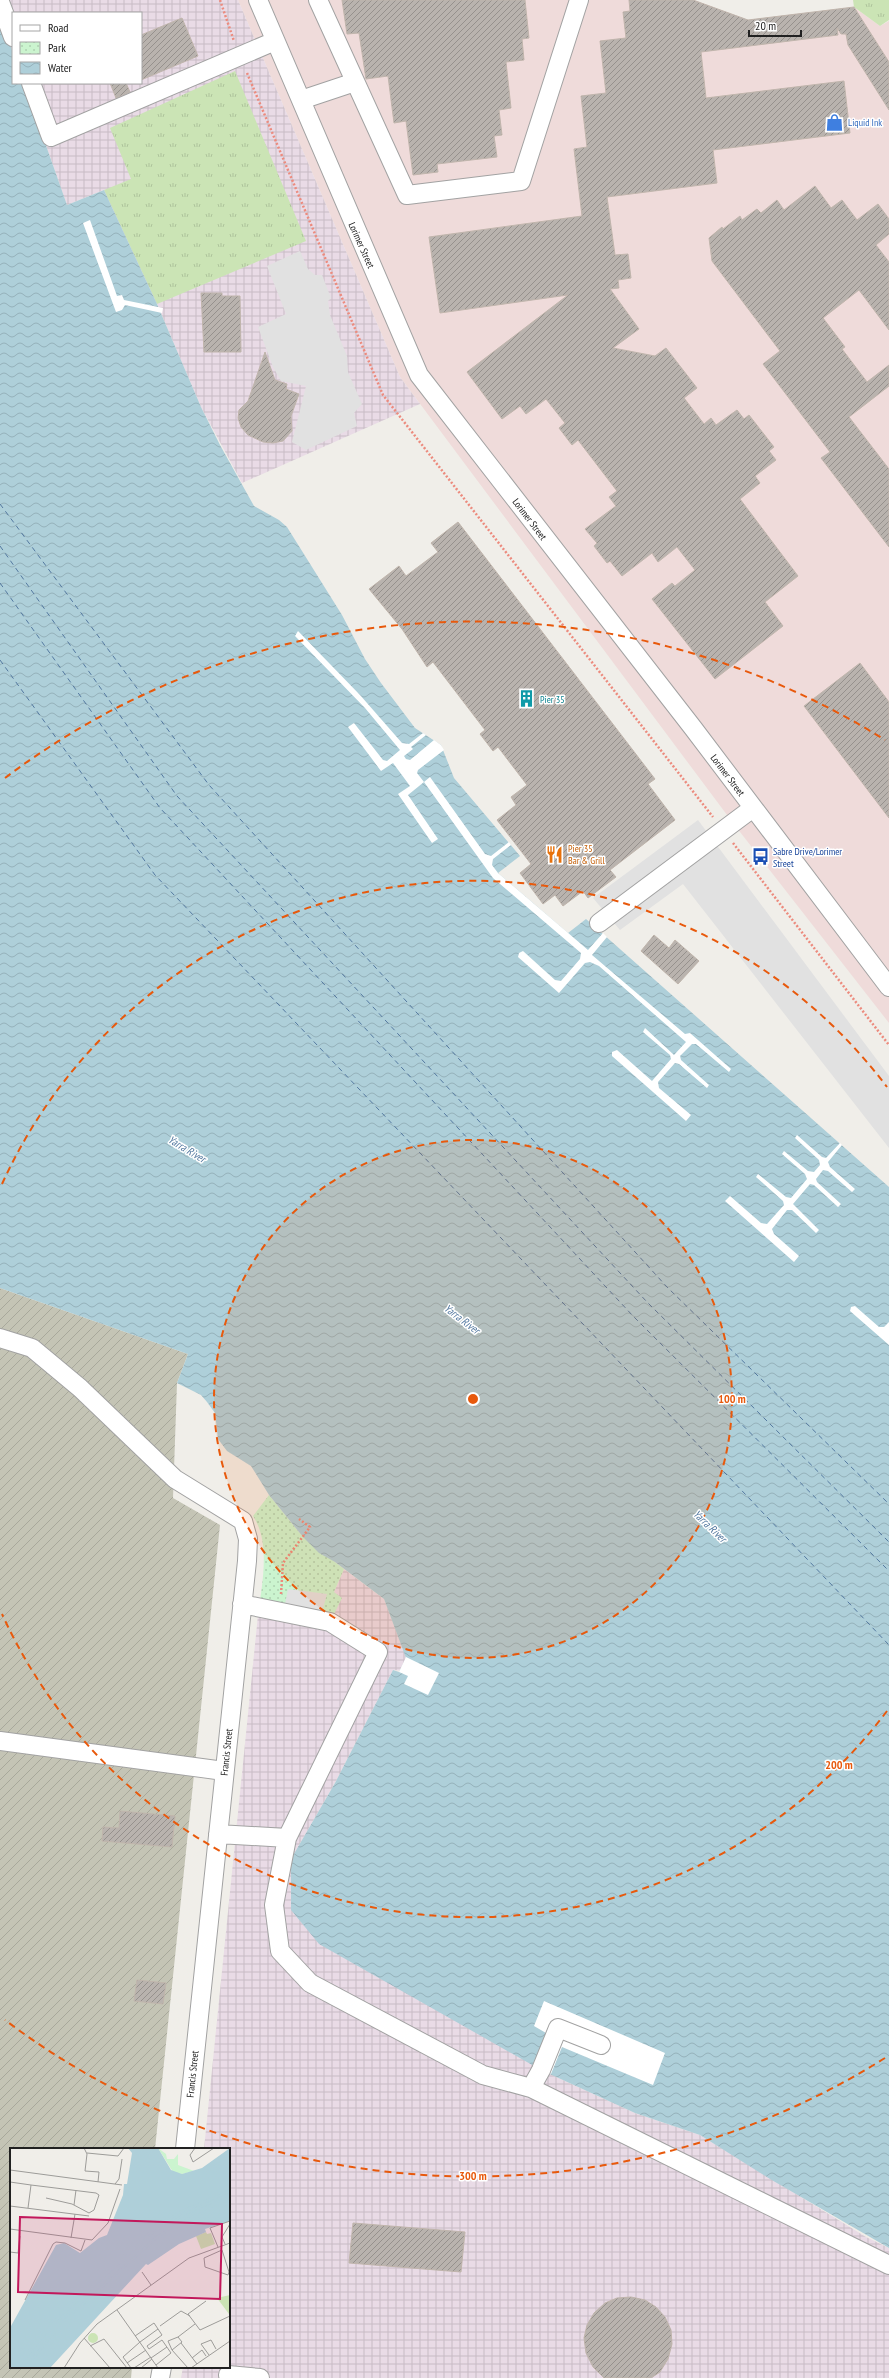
<svg xmlns="http://www.w3.org/2000/svg" width="889" height="2378" font-family="'PT Sans Narrow',sans-serif">
	<style>
		.commercial { fill: #efdbda }
		.industrial { fill: url(#industrial-grid) }
		.construction { fill: url(#construction-furrows) }
		.grass { fill: url(#grass-tufts) }
		.park { fill: url(#park-dots) }
		.parking { fill: #e1e1e1 }
		.water { fill: url(#water-waves) }
		.pier { fill: #fff }
		.lines { fill: none; stroke-linecap: round; stroke-linejoin: round }
		.ferry { stroke: #5479a0; stroke-width: 1; stroke-dasharray: 5 4; stroke-linecap: butt }
		.building { fill: url(#building-hatch); stroke: #c0b5ac }
		.minor-casing { stroke: #a2a2a2; stroke-width: 20 }
		.path { stroke: #ec8b7e; stroke-width: 2.5; stroke-dasharray: 2 2; stroke-linecap: butt }
		.minor { stroke: #fff; stroke-width: 18 }
		.ring { fill: none; stroke: #e8590c; stroke-width: 2; stroke-dasharray: 7 5 }
		.labels { text-anchor: middle; stroke-width: 3; stroke-linejoin: round; paint-order: stroke }
		.shop-label { font-size: 10px; fill: #366cbe; stroke: #fff; text-anchor: start }
		.street-label { font-size: 10px; fill: #212121; stroke: #fff }
		.culture-label { font-size: 10px; fill: #0d838f; stroke: #fff; text-anchor: start }
		.food-label { font-size: 10px; fill: #c56008; stroke: #fff; text-anchor: start }
		.transit-label { font-size: 10px; fill: #164399; stroke: #fff; text-anchor: start }
		.water-label { font-size: 11px; font-style: italic; fill: #5479a0; stroke: #fff }
		.inset-river { fill: none; stroke: #aecfd9; stroke-width: 2 }
		.inset-road { fill: none; stroke: #9d9c99; stroke-width: 1 }
		.view { fill: #c2185b; fill-opacity: 0.15; stroke: #c2185b; stroke-width: 2 }
		.inset-edge { fill: none; stroke: #212121; stroke-width: 2 }
		.centre { fill: #e8590c; stroke: #fff; stroke-width: 2 }
		.ring-label { font-size: 12px; text-anchor: middle; font-weight: bold; fill: #e8590c; stroke: #fff; stroke-width: 3; stroke-linejoin: round; paint-order: stroke }
	</style>
	<defs>
		<pattern id="industrial-grid" width="8" height="8" patternUnits="userSpaceOnUse"><rect width="8" height="8" fill="#e9dbe6"/><path d="M0 4h8M4 0v8" fill="none" stroke="#c8bcc5"/></pattern>
		<pattern id="construction-furrows" width="10" height="10" patternUnits="userSpaceOnUse"><rect width="10" height="10" fill="#c4c4b5"/><path d="M-1 1l2-2M0 10L10 0M9 11l2-2" fill="none" stroke="#a8a89b"/></pattern>
		<pattern id="grass-tufts" width="24" height="20" patternUnits="userSpaceOnUse"><rect width="24" height="20" fill="#cbe4b5"/><path d="M3 7l-1-3M5 7V3M7 7l1-3M15 17l-1-3M17 17v-4M19 17l1-3" fill="none" stroke="#aec39b"/></pattern>
		<pattern id="park-dots" width="8" height="8" patternUnits="userSpaceOnUse"><rect width="8" height="8" fill="#cbf4cf"/><path d="M2 2h.1M6 6h.1" fill="none" stroke="#aed1b1" stroke-width="1.8" stroke-linecap="round"/></pattern>
		<pattern id="water-waves" width="16" height="10" patternUnits="userSpaceOnUse"><rect width="16" height="10" fill="#aecfd9"/><path d="M0 5q4-4 8 0t8 0" fill="none" stroke="#95b1ba"/></pattern>
		<pattern id="building-hatch" width="6" height="6" patternUnits="userSpaceOnUse"><rect width="6" height="6" fill="#b9b3ae"/><path d="M-1 1l2-2M0 6l6-6M5 7l2-2" fill="none" stroke="#96918d"/></pattern>
	</defs>
	<rect width="100%" height="100%" fill="#f0eee9"/>
	<path class="commercial" d="M238 0H694L748 20 854 7 880 26 889 21V1023L733 823 400 377Z"/>
	<path class="industrial" d="M0 0H238L400 377 420 404 242 483 201 407 157 304 104 190 67 205 24 83H141V13H13V53L0 16Z
		M344 1569 384 1599 406 1657 439 1673 393 1670 335 1783 291 1859 541 2070 635 2113 700 2135 866 2237 889 2248V2378H181L183 2367H229V2149H204L258 1615 334 1592Z"/>
	<path class="construction" d="M0 1288 188 1354 177 1383 173 1498 220 1525 155 2149H11V2367H132L131 2378H0Z"/>
	<path class="grass" d="M853 0H889V20L880 26 854 7Z
		M235 71 306 241 157 304 104 190 131 179 110 128Z"/>
	<path class="park" d="M269 1495 303 1537 344 1569 334 1592 342 1598 330 1622 258 1615C262 1584 271 1543 253 1516Z"/>
	<path class="parking" d="M300 251 308 269 315 275H322L331 298 328 301 330 315 347 356 348 372 362 404 354 413 357 426 306 450 292 442 306 386 281 381 273 367 258 327 286 314 267 266Z
		M698 820 889 1076V1148L683 884 620 930 593 898Z
		M288 1589 327 1594 322 1612 285 1604Z"/>
	<path class="water" d="M0 16 13 53V83H24L67 205 104 190 157 304 201 407 220 445 254 506 279 520 287 527 342 615 365 659 381 683 415 728 441 745 454 778 520 856 498 873 568 933 586 919 889 1187V2248L770 2179 700 2135 635 2113 541 2070 319 1944 291 1910V1859L335 1783 393 1670 399 1672 406 1658 384 1599 335 1562 319 1553 303 1537 269 1495 251 1466 227 1451 218 1439 215 1413 207 1402 201 1395 177 1383 188 1354 0 1288Z"/>
	<path class="pier" d="M90 220 117 296 122 295 124 300 163 308 162 313 125 305 122 310 116 312 83 223Z
		M298 631 360 695 402 743 409 744 423 733 426 735 411 747 413 749 404 756 406 759 410 760 434 740 441 745 444 750 418 770 417 773 424 782 408 795 438 839 432 843 398 794 410 786 393 763 381 771 348 727 354 723 383 760 387 761 400 750 365 708 295 636Z
		M430 777 485 854 491 856 509 842 511 845 493 859 492 865 498 873 588 950 603 933 607 937 592 955 685 1034 690 1033 731 1069 729 1072 696 1044H692L680 1056 681 1060 709 1085 707 1088 679 1064 675 1063 658 1082 659 1088 691 1115 686 1121 612 1056V1052L617 1050 652 1081 671 1059 670 1055 643 1032 645 1028 674 1055 686 1042 599 966 590 962 585 963 559 993 518 957 519 953 523 951 555 980 561 981 580 959 581 953 493 878 424 782Z
		M797 1135 822 1157 826 1158 840 1143 842 1145 828 1162 830 1167 855 1189 852 1192 828 1171 823 1170 816 1179 817 1182 841 1204 838 1207 814 1185 810 1184 793 1204 819 1230 816 1233 792 1210H787L772 1229 774 1234 799 1256 794 1262 725 1201 730 1196 761 1223 767 1224 784 1205 783 1201 756 1177 758 1174 786 1197 791 1198 807 1179 805 1174 782 1154 784 1151 808 1171 814 1172 820 1165 819 1160 795 1138Z
		M855 1306 879 1327H884L889 1322V1345L850 1311 851 1307Z
		M406 1657 439 1673 428 1695 404 1684 408 1676 399 1672Z
		M544 2001 665 2053 653 2085 562 2047 551 2074 533 2066 546 2033 534 2026Z"/>
	<g class="lines">
		<path class="ferry" d="M0 504 209 785 667 1287 889 1504
			M0 546 177 796 647 1302 889 1542
			M0 583 160 808 633 1316 889 1571
			M0 660 155 875 889 1645"/>
	</g>
	<path class="building" d="M342 0H525L529 38 522 39 524 60 506 62 511 108 499 110 502 135 494 136 497 157 437 164 438 172 413 175 406 121 394 123 388 76 366 79 359 33 347 34Z
		M629 0H693L748 20 854 7 889 62V110L848 45 846 34H841L837 28 838 35 701 52 706 98 844 81 850 133 713 150 717 183 607 197 615 255 628 254 631 278 618 280 619 288 610 289 639 329 613 348 655 356 666 348 697 388 684 398 704 424 711 418 716 425 737 410 744 419 749 415 774 447 769 451 776 460 755 476 760 483 740 499 798 576 765 602 783 626 715 679 652 599 672 583 675 586 695 570 677 547 658 562 652 553 622 576 610 561 607 563 594 546 597 543 585 529 616 506 609 497 617 491 578 440 572 445 559 428 565 423 546 399 526 414 520 406 502 419 467 372 568 295 440 313 429 237 582 216 574 149 587 147 581 96 606 93 600 41 626 38 623 12 630 11Z
		M182 18 198 56 141 80V35Z
		M110 83H126L130 92 116 98Z
		M815 186 831 208 842 200 857 220 878 204 889 219V234L876 245 889 262V330L859 290 823 318 845 347 842 349 867 382 889 365V386L849 417 889 469V547L821 458 830 452 763 364 780 351 712 261 709 238 722 227 723 229 740 216 742 220 757 209 761 213 777 200 784 210Z
		M201 293H222V296H240L241 352H204Z
		M265 352 275 380 287 384 286 389 299 394 291 416 292 431 283 441 273 443 263 442 248 435 241 427 238 418 239 410 248 401Z
		M458 522 655 779 648 784 675 820 610 870 616 877 588 898 583 891 563 906 555 895 543 904 520 873 531 864 497 820 516 805 511 797 527 785 498 747 493 751 480 734 485 730 433 662 427 667 402 629 369 589 399 566 406 576 438 552 431 543Z
		M860 663 889 702V818L804 706Z
		M654 935 669 948 675 940 699 961 678 984 641 951Z
		M120 1811 175 1816 172 1847 102 1841 103 1827 119 1828Z
		M137 1980 166 1983 163 2004 134 2001Z
		M353 2223 465 2232 461 2272 349 2263Z
		M631 2297 645 2300 656 2307 665 2317 671 2330 672 2344 668 2359 660 2372 651 2378H604L593 2367 586 2353 584 2338 587 2325 594 2313 605 2303 617 2298Z"/>
	<g class="lines">
		<defs>
			<path id="minor" d="M258 0 419 375 693 728 889 987
				M318 0 407 195 521 181 579 0
				M0 2 13 37
				M31 83 51 137 275 41
				M301 100 355 82
				M599 923 753 808
				M0 1338 32 1348 80 1388 175 1479 243 1521 248 1539 247 1561 185 2149
				M242 1604 330 1622 378 1652 287 1838 274 1905 280 1951 310 1983 483 2075 531 2088 889 2265
				M0 1741 224 1771
				M218 1834 287 1838
				M531 2088 541 2070 558 2028 601 2045
				M228 2375 260 2378
				M160 2378 162 2367"/>
		</defs>
		<use href="#minor" class="minor-casing"/>
		<path class="path" d="M220 0 234 41
			M247 73 383 395 713 817
			M733 843 889 1045
			M281 1594 283 1563 310 1527 299 1519"/>
		<use href="#minor" class="minor"/>
	</g>
	<circle cx="473" cy="1399" r="259" fill="#e8590c" fill-opacity=".12"/>
	<g class="ring">
		<circle cx="473" cy="1399" r="259"/>
		<path d="M887 1711A518 518 0 0 1 2 1614M2 1184A518 518 0 0 1 887 1087"/>
		<path d="M885 2058A777 777 0 0 1 5 2020M5 778A777 777 0 0 1 885 740"/>
	</g>
	<defs>
		<symbol id="shop-bare" viewBox="-9 -9 18 18"><path d="M-5-2.5h2.3a2.7 3.5 0 0 1 5.4 0H5L5.5 6h-11ZM-1.5-2.5h3a1.5 2.3 0 0 0-3 0Z" fill="#3f7fe0" stroke="#fff" stroke-width="2.5" paint-order="stroke"/></symbol>
		<symbol id="building-bare" viewBox="-9 -9 18 18"><path d="M-4-6H4V6H1V3H-1V6H-4ZM-2.5-4.3h1.7v1.8h-1.7ZM.8-4.3h1.7v1.8H.8ZM-2.5-1h1.7V.8h-1.7ZM.8-1h1.7V.8H.8Z" fill="#0f9aa8" stroke="#fff" stroke-width="2.5" paint-order="stroke"/></symbol>
		<symbol id="restaurant-bare" viewBox="-9 -9 18 18"><path d="M-5-6h1v4h1v-4h1v4h1v-4h1v5L-1.5 .5V6h-2V.5L-5-1ZM5-6V6H3V1.5H1.5Q1.5-4 5-6Z" fill="#e8710a" stroke="#fff" stroke-width="2.5" paint-order="stroke"/></symbol>
		<symbol id="bus-bare" viewBox="-9 -9 18 18"><path d="M-5-6H5V4H4V6H2V4H-2V6H-4V4H-5ZM-3.5-4V0h7V-4ZM-3.5 1.2v1.5H-2V1.2ZM2 1.2v1.5H3.5V1.2Z" fill="#1a4fb4" stroke="#fff" stroke-width="2.5" paint-order="stroke"/></symbol>
	</defs>
	<g fill-rule="evenodd">
		<use href="#shop-bare" x="822" y="110" width="25" height="25"/>
		<use href="#building-bare" x="514" y="686" width="25" height="25"/>
		<use href="#restaurant-bare" x="542" y="842" width="25" height="25"/>
		<use href="#bus-bare" x="748" y="844" width="25" height="25"/>
	</g>
	<g class="labels">
		<g class="shop-label">
			<text x="848" y="126">Liquid Ink</text>
		</g>
		<g class="street-label">
			<text transform="translate(362 245) rotate(66)" y="4">Lorimer Street</text>
			<text transform="translate(530 519) rotate(53)" y="4">Lorimer Street</text>
			<text transform="translate(728 775) rotate(53)" y="4">Lorimer Street</text>
			<text transform="translate(226 1752) rotate(-84)" y="4">Francis Street</text>
			<text transform="translate(192 2074) rotate(-84)" y="4">Francis Street</text>
		</g>
		<g class="culture-label">
			<text x="540" y="703">Pier 35</text>
		</g>
		<g class="food-label">
			<text x="568" y="852">Pier 35<tspan x="568" dy="12">Bar &amp; Grill</tspan></text>
		</g>
		<g class="transit-label">
			<text x="773" y="855">Sabre Drive/Lorimer<tspan x="773" dy="12">Street</tspan></text>
		</g>
		<g class="water-label">
			<text transform="translate(187 1149) rotate(31)" y="4">Yarra River</text>
			<text transform="translate(462 1319) rotate(37)" y="4">Yarra River</text>
			<text transform="translate(710 1526) rotate(44)" y="4">Yarra River</text>
		</g>
	</g>
	<g transform="translate(10 2148)">
		<rect width="220" height="220" fill="#f0eee9"/>
		<path d="M196 84 197 86 201 85 205 96 191 101 186 88ZM220 147V166H219L207 150ZM78 190a5 5 0 1 1 10 0a5 5 0 1 1-10 0Z" fill="#cbe4b5"/>
		<path d="M148 0 156 6 157 11H164L168 6V17L184 23 172 26 163 24Z" fill="#cbf4cf"/>
		<path d="M118 0H148L161 22 172 26 192 20 220 0V73L195 81 196 84 169 96 138 117 136 116 40 220H0L1 178 46 97 54 95 70 105 89 90 97 87 113 47 114 36H117L122 5Z" fill="#aecfd9"/>
		<path class="inset-river" d="M1 220 48 166 138 86 172 63 220 43M10 220 51 170 143 87 176 65 220 46M12 220 52 172 144 88 176 68 220 49M15 220 53 174 145 91 177 69 220 51"/>
		<path class="inset-road" d="M74 0 77 6 75 23 89 24 88 34M185 0 180 7 183 14 204 0M77 5 108 8 114 0M0 22 112 37M0 34 21 37 18 60M105 36 109 31 112 11M21 37 86 45 89 47 84 62 79 65 62 56 36 50M64 57 66 42M0 58 79 68M0 81 82 92 98 75 110 41M61 90 65 66M215 96 212 89 220 76M208 99 200 80 220 73M212 102 219 124 218 127 195 119 194 110ZM0 104 8 105 10 88M132 124 141 137M15 152 43 96 46 94 55 95 71 103 75 92M196 153 178 166 190 182 220 168M107 162 148 220M150 178 171 163 180 168M125 188 144 175 152 187 137 198 139 201 152 192 161 205 146 217M74 190 100 220M130 194 148 181M171 195 187 216M80 198 94 191 117 220M162 202 158 193 168 189M199 207 191 196 201 192 206 201M141 210 157 199M182 210 192 202 196 208M117 215 136 202M54 220 70 195 87 176 179 110 220 95M121 220 113 209 130 194M124 220 141 209M131 220 142 211M178 220 162 202 172 194 168 189 185 176M181 220 220 193"/>
		<path class="view" d="M10 69 212 76 210 151 8 144Z"/>
		<rect width="220" height="220" class="inset-edge"/>
	</g>
	<circle cx="473" cy="1399" r="6" class="centre"/>
	<g class="ring-label">
		<text x="732" y="1403">100 m</text>
		<text x="839" y="1769">200 m</text>
		<text x="473" y="2180">300 m</text>
	</g>
	<rect x="12" y="12" width="130" height="72" fill="#ffffff" stroke="#a6a6a6"/>
	<rect x="20" y="25" width="20" height="6" fill="#ffffff" stroke="#a6a6a6"/>
	<text x="48" y="32" font-size="12" fill="#212121">Road</text>
	<rect x="20" y="42" width="20" height="12" fill="url(#park-dots)" stroke="#a6a6a6"/>
	<text x="48" y="52" font-size="12" fill="#212121">Park</text>
	<rect x="20" y="62" width="20" height="12" fill="url(#water-waves)" stroke="#a6a6a6"/>
	<text x="48" y="72" font-size="12" fill="#212121">Water</text>
	<path d="M749 30v6h52v-6" fill="none" stroke="#212121" stroke-width="2"/>
	<text x="755" y="30" font-size="12" fill="#212121" stroke="#ffffff" stroke-width="3" paint-order="stroke">20 m</text>
</svg>
